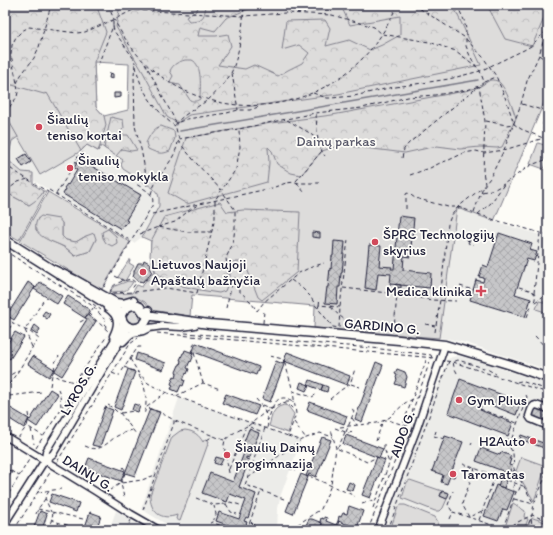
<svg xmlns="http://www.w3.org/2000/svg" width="553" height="535" font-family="Itim,sans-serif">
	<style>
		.built { fill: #ecece9 }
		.green { fill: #dddcdb; stroke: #807f8b; fill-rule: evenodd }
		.forest { fill: url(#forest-crowns); stroke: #807f8b; fill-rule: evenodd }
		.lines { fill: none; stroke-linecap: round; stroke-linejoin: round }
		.stream { stroke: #787885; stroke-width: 1.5 }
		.building { fill: url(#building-cross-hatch); stroke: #22223b }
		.minor-casing { stroke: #22223b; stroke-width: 9 }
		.major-casing { stroke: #22223b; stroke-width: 11 }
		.path { stroke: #22223b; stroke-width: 1; stroke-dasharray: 4 3; stroke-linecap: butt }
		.minor { stroke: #fdfcf7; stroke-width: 6 }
		.major { stroke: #fdfcf7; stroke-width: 8 }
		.poi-dot { fill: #d1495b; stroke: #fdfcf7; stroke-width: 1.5 }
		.labels { text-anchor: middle; stroke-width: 3.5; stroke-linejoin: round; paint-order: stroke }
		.poi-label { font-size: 14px; fill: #22223b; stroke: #fdfcf7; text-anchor: start }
		.park-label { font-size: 14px; fill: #5a5a6b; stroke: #fdfcf7 }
		.street-label { font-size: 14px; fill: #22223b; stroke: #fdfcf7 }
	</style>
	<defs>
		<pattern id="forest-crowns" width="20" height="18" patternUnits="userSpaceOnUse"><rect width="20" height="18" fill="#dddcdb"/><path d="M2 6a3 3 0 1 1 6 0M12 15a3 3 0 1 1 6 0" fill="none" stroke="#bdbcbd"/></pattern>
		<pattern id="building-cross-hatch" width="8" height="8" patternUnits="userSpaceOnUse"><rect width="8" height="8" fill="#c6c6c8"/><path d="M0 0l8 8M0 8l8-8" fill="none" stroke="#aaaaad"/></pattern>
	</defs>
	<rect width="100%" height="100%" fill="#fdfcf7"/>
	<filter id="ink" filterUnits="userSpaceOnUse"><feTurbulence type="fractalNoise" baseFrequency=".025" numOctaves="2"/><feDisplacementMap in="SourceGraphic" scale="8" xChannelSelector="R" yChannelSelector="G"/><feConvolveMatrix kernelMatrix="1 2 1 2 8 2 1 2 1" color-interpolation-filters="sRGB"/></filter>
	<g filter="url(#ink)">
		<path class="built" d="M6 116 81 150 87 144 100 146 124 160 123 169 153 188 158 194 159 198V206L142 237 134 243 34 181 33 173 22 172 9 161 6 156 9 154 12 141Z
			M457 208 494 221 544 236 548 243V370L466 343 449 339 314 328 316 307 296 304 300 212Z
			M458 356 482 362 548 384V530H384L448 359 452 357Z
			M179 398 301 440 280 497 278 509 277 530H176L141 509Z
			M116 511 129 519 147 530H109Z"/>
		<path class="green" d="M5 5H548V93L494 221 457 208 439 338 314 328 315 306 192 295 190 316 151 310 145 302 137 298H133L122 301 108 296V294L132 293 137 285 142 287 146 280H148L152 273 155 272C151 261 150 252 151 241L142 237 159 206V198L158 194 153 188 123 169 121 165 123 160 101 146 98 151 87 145 81 151 40 175 6 117H5ZM94 62 129 64 128 110 104 116 96 107Z
			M538 143 548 146V157L544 169 530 164Z
			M43 191H45L46 192 19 240 5 232V221L8 215 5 212V192L29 205 42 194Z
			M48 192 98 222 130 242 102 289H100L20 241ZM38 218 62 223V236L66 240 76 242 86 236 96 239 90 251 75 256 67 249 60 245 51 241 36 230V226Z
			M129 260H130L129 263 134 266 125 281 118 277Z
			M128 281 133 282C126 293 124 291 112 292L111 291 112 288 115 286Z
			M539 301 548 303V313L536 309Z
			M131 310H135L139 312 140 319 142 320C132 328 120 319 131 310Z
			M284 405 288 406 294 414 288 433 269 426C272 416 272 408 284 405Z
			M185 430C194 431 199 435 203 442L205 439 209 441 180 521 176 519 177 515C161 521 150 512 150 495L172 437 180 431Z
			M521 457 546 466 534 501 516 471Z
			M410 480 442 491 440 496 447 499 443 508 440 511H435L402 498 407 482Z
			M513 503 525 511 524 517 528 519 524 530H504Z
			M400 505H405L435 517 438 522 437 530H390L398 507Z
			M533 518 548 523V530H526L531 519Z"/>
		<path class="forest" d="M5 5H99L98 10 106 32 94 62 96 107 104 116 106 125 100 146 98 151 87 145 81 151 47 93 44 94 5 83Z
			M120 5H197L198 8 195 12 186 17 189 21C203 20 204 19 206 5H259L226 18 215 31 200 27 198 36H216L228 34 231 46 218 65 245 69 254 65 278 76 288 70 302 63 309 53 299 45 282 50 286 21 325 20 330 28 326 46 349 40 370 50 382 45 400 35V16L350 25 342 8 314 11 288 7V5H361C367 9 376 7 382 5H453L481 65 338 94 189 115 177 123 167 117 143 72 116 27ZM185 60C187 60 190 60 192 60 203 65 200 89 200 99 197 101 194 102 190 100L180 85 169 83 173 76 170 71C173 64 178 62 185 60Z
			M487 5H548V9L532 46 505 39Z
			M490 80C493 80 496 80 499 82 506 88 513 109 516 118L502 147 497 148 480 147 460 149 437 146 405 153 341 145 322 151 301 175 291 173 277 164 272 151 268 147 269 163 267 182 187 204 168 193 186 138 271 123 332 115 465 91 479 87Z
			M6 116 18 137 12 141 9 154 6 157 9 161 22 172 33 173V184L43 191C42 196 34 202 29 205L5 192Z
			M111 117 123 120 124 128 120 132 122 135H128L137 150 131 151 122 149 116 156 104 148Z
			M161 126 174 131 175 138 170 151C161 155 157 153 148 149L146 143C149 137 153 128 161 126Z
			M220 202 227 212 243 210 300 212 297 272 262 300 258 297 246 266 240 262H230V278L225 291 219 293 200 290 182 286 162 277 156 272 153 265 150 256 151 241 164 217Z
			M41 216 59 219 62 223V236L66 240 76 242 86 236 94 233 96 239 90 251 75 256C71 252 66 247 60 245 51 241 33 236 36 223 37 220 38 218 41 216Z
			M108 229 116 236 117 243 112 246 106 243 103 238 102 232Z"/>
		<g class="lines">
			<path class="stream" d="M180 131 478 80"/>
		</g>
		<path class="building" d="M110 73 113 74V79L109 78Z
			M114 93H121V97L114 98Z
			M26 154 31 162 23 167 18 159Z
			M81 156 84 157 83 161 141 195 126 220 128 221 125 225 124 224 121 229 63 194 66 189 64 188 67 184 68 185 77 170 74 168Z
			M399 216 414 218 410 257 404 256 403 270 431 273 430 288 390 284 391 274 378 273 376 290 365 288 369 245 381 246 379 266 392 267 391 269H394Z
			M312 232 320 233V238L312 237Z
			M499 233 532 244 530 250 537 252 534 261 527 259 515 294 531 299 525 317 470 300 476 280 483 282 484 278 479 277 483 265 488 267Z
			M469 235 472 236 470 241 467 240Z
			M334 241 345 242 342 273H341L340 287H338L337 304 325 303 327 287H328L330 268 331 269 332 256H333Z
			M144 260 151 264 150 267 152 271 147 279 144 280 143 282 139 281V282L135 279V278L133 277 134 274V271L138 263H143Z
			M28 282 35 287 14 320 8 316 7 317H6Z
			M40 282 62 296 57 304 34 289 35 287 36 288Z
			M396 284 401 285V288L395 287Z
			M68 296 90 310 85 318 63 304Z
			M45 311 50 314 47 319 42 315Z
			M87 315 96 321 62 376 54 371V369L55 370 87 319 85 318Z
			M35 325 40 329 37 335 31 331Z
			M15 332 24 337 10 359 5 356V347Z
			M196 343 259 367 256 375 194 352V354L192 353Z
			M185 350 193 353 192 356 193 357 191 362 190 361 187 368 189 369 187 374 186 373 183 380H185L183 386 181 385 178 392 171 389 173 385 171 384 174 376 176 377 177 373 176 372 179 365H180L181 360H180L183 353H184Z
			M287 352 350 376 347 385 284 361Z
			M137 353 166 363 163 370 135 360Z
			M33 356 54 369 49 377 28 364Z
			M276 361 283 364 284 361 285 362 270 402 262 399Z
			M376 362 383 365 362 422 355 419Z
			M128 369 135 372 121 410 114 407Z
			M397 369 405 372 407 377 404 387 395 384 397 379 396 378 397 375 395 374Z
			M460 379 521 402 516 415 483 402 480 409V410L513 423 508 436 448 413Z
			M310 380 323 385 321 390 308 385Z
			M301 382 309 385 306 391 299 388Z
			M323 385 328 387 327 392 321 390Z
			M50 389 58 394 37 427 28 421 29 419 30 420Z
			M226 394 259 406 255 415 222 403Z
			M5 401 9 403 5 410Z
			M310 402 347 416 344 424 307 410Z
			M134 404 140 406 138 412 132 410Z
			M7 406 29 419 24 428 5 416V410Z
			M105 407 113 410 100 447 92 445Z
			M535 407 548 412V422L532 417Z
			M150 409 160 412 135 476 125 473Z
			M249 429 259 433 249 458 246 457V459L249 460 239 487 256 494 248 518 246 517 244 521 247 522 244 530H242L216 521 219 512 239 519 246 500 230 494 227 502 202 493 210 473 233 482 244 453 240 452Z
			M346 435 383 449 379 458 343 444Z
			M521 435 546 444 544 448 520 439Z
			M445 436 463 442 447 484 441 482 443 475 432 471Z
			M322 437 331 440 316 477 309 474 308 477 306 476Z
			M481 448 500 455 501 452 511 456 509 459H511L509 465 512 466 504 488 498 486 503 471 476 461Z
			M216 457 223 459 220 465 214 463Z
			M377 457 385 460 370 498 362 495Z
			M89 458 125 471 121 481 85 468Z
			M5 468 12 472 5 483Z
			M452 471 456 472 454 477 450 476Z
			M301 474 308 477 293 514 286 511Z
			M349 482 355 485 353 491 346 489Z
			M496 485 514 492 507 510 503 509 498 521 484 516Z
			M442 491 449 493 447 499 440 496Z
			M52 494 79 503 76 512 49 502Z
			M349 506 363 511 357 528 338 521 339 516 341 517 343 513 347 514Z
			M40 511 47 514 42 530H33Z
			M90 512 101 516 96 530H84Z
			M324 517 327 518 326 521 336 525 338 521H339L336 530H321L322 523 320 522 321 518 324 519Z
			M309 519H312L322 523 321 530H298L299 528 301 529 302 526 305 527Z"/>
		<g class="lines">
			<defs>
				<path id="minor" d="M107 308C119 316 119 324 113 336
					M123 342 130 335 133 333 143 331 149 328 163 326 182 327 195 325
					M548 409 536 405C531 406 531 411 529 416L531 419 548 426
					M5 436 95 491 131 514 159 530
					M45 460 53 454 102 371 126 331 130 327
					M5 523 45 460 46 451 117 336 124 323
					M378 530 417 428 445 345"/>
				<path id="major" d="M5 240C43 263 81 288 119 312 122 316 121 323 127 326 138 333 150 322 148 311
					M54 270 75 280 116 303 123 304 133 301
					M121 315C124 308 132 302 140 307 142 310 143 313 146 315L209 324 399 340 445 345 511 365 548 378"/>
			</defs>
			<use href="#minor" class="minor-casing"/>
			<use href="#major" class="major-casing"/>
			<path class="path" d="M108 5C159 140 343 138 397 5
				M406 5 419 8 464 37 483 57 496 76 507 102 514 124 521 129 548 140
				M457 5 464 20 466 29V46L470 56 476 66
				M113 26 114 31 134 59 135 63
				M539 55 548 62
				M145 63 176 122
				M135 64 134 75 135 126 141 149 146 175 147 187
				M98 65 113 26V21
				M136 66C137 72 139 79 141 84 146 97 163 118 175 126
				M232 73 238 110
				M484 82 496 77
				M17 83 21 75 34 58 39 47 51 5
				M313 93 327 98H331L354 96 389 88 449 79 480 71 526 49 531 46 545 32
				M522 104 548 112
				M5 113 17 97 18 92 17 83 11 55 12 45 16 37 22 31 29 27 77 33 85 32 113 20 131 11 134 10 244 16 285 13 332 15 374 27 382 34 429 42 456 51 477 67 480 71 483 79 484 82 479 86 467 90 435 95 408 97 362 108 315 113 239 129 179 139
				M316 114C317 128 316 145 325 156
				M287 120 308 132 318 140
				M486 121 506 125 514 124
				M179 122 187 119 227 113 238 110H250L261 106
				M5 128 6 130 7 144 5 159 11 169 48 192
				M179 139C178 135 175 128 176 124 179 117 201 105 208 100 217 92 227 82 232 71 240 51 243 27 244 5
				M178 141 197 164 222 191 235 210V228L233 243 226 258 229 281 250 301 257 311 264 302 299 273 309 268 324 263
				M402 158 404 149 409 143 479 86 485 121 483 171 485 184
				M410 175 430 168 440 163 449 160 464 153 476 151 484 153 504 150 544 138 543 124 548 104
				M296 181 322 151
				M297 183 304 192
				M5 189 10 188 18 182 28 179
				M49 190 131 241
				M482 192 495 189 504 184
				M56 194 76 162 75 161 80 154 84 153
				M151 194C156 175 175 162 178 142
				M406 209V194L408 193 415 198 448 207H458L495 220 548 235
				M474 212 483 187
				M152 214 185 207 272 188 286 183 295 182 299 183H319
				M478 214 491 203 505 183 531 165 548 159
				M158 227 175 222 192 208 199 205
				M140 234 158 227 188 232H212
				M469 241 468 243 473 245
				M5 251 87 302 94 307 105 320 106 329
				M115 276 124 281
				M291 280 302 288 310 296 316 306 333 327 339 328 340 307 348 239
				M460 286 473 290
				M104 287 152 206C156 193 145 190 136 184
				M519 287C528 290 539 290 534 302
				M343 288 397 294 432 300 456 301
				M110 293C111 283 123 281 131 279L136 283 131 290
				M113 293 134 292 166 288 197 293 215 218V200L236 169 240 147 239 130
				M534 293 540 233
				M535 302 548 293
				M93 304 101 310
				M319 305 320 298
				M331 306 333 310 352 326 394 329 397 294 398 288
				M226 308 232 284 235 277
				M318 308 319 305 340 307
				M5 310 7 315
				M89 314 108 331
				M8 316 13 323 25 330 29 331 39 339
				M88 316 93 308
				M527 317 531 306 529 305
				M80 322 86 319
				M263 323 264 311
				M425 324 435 326
				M5 325 9 317
				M435 332 440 300 448 224 451 216 458 207 483 187 490 178 504 150 521 104 527 81 539 55 548 26
				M157 333 435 358
				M185 333 372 348 431 355 432 358
				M5 335 13 323
				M535 336 548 350
				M32 347 25 330 43 301
				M192 352H191L195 341
				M194 353 203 383
				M270 356 283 359 284 362
				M130 359 138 372
				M446 361 453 362 548 393
				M285 363 293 391 312 397 317 394
				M124 367 139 373 148 383 153 386 172 395 288 436 296 414 293 391
				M545 367 548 365
				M55 370 54 364 59 356
				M54 371 52 374 59 378 74 382
				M122 371 138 347H142
				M112 373 117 375H120
				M457 373 454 367 453 362 458 360 487 369 496 374
				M139 375C146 386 148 402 144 415
				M5 378 19 370
				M517 382 521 381 548 390
				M351 384 360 387
				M50 386 52 375
				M58 389 60 394 61 406
				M5 390 19 370 35 343 37 342
				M526 395 527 397 509 446 513 453 514 469 534 504
				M9 396 42 392
				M176 396 203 383 220 389
				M256 399C263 407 270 418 267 428
				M330 399 341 390 350 384 355 369
				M285 402H294
				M108 405 113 408
				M262 405 272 409 268 420
				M147 407 165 393
				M272 408C277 397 284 395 294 402
				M114 409 116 411 120 413 136 434
				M480 409 517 423
				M29 413 30 420
				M121 413 134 411
				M352 418 357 425
				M175 421 224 440
				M28 422 27 426 43 436
				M294 422 305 437
				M248 426 264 413 283 403 289 405 294 410
				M340 427 377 423 385 420 390 417 405 403 417 397
				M265 428 245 485 284 499
				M335 428 348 433 354 432
				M31 429 34 444
				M345 432 339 446 336 448 367 462 377 457
				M346 432 354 412 352 408
				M435 434 436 431
				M288 436 300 440
				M434 436 444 439
				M18 438 27 426
				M507 439 510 441
				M207 440 213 436
				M376 441 382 423 385 420H388L407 426
				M384 444V448L389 463
				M471 445 472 443
				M85 446C98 452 103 447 114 438 119 434 127 432 132 430
				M36 448 73 390 75 382 84 369 107 336
				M379 458 384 448
				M57 462 130 344 138 338
				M268 464 296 470
				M463 464 501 478
				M5 467 19 476
				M123 467 126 471 121 483 124 498
				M475 468 462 504 469 517 482 511
				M229 469 245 429
				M229 473 224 445 225 440 232 434 247 426 263 432
				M309 476 355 496
				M248 478 301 440 320 433 333 437
				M507 480 523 486
				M510 480 514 470
				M110 490 121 483 142 480 155 475
				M49 491 45 498 51 512
				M38 492 61 489
				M516 492 512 490 517 476
				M196 498 214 505 226 504 230 502 240 505
				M514 499 534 504
				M5 500 30 458
				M226 504 231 512 237 514
				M362 504 376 499
				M373 508 427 358
				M38 509 83 519
				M143 510 174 423V420L161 413 146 407
				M452 511 448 505 453 491
				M36 514 38 509 45 499
				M51 519 57 522 80 529
				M450 519 453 512 504 529 532 515 548 521
				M531 519 533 530
				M479 520 495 476
				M213 522 216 514 214 506
				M251 522 259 530
				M58 523 61 530
				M503 528 516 492H518L521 485
				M505 528 510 530
				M14 530 51 471
				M49 530 53 513
				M126 530 131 520
				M208 530 211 522 233 530
				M247 530 261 491
				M295 530 294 527 321 509 331 485 336 448 331 429
				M368 530 398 453 431 358
				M388 530 449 361
				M526 530 532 515 534 504 548 470"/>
			<use href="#minor" class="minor"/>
			<use href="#major" class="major"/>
		</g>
	</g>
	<g class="poi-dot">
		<circle cx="39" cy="127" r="4"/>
		<circle cx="70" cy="168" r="4"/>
		<circle cx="375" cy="242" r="4"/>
		<circle cx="143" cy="272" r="4"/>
		<path d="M479 285h4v4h4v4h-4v4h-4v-4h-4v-4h4z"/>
		<circle cx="459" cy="400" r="4"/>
		<circle cx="533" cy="441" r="4"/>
		<circle cx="227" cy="455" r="4"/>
		<circle cx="453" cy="474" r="4"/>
	</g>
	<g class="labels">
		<g class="poi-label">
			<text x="47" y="124">Šiaulių<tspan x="47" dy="16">teniso kortai</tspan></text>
			<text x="78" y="165">Šiaulių<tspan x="78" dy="16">teniso mokykla</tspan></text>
			<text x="383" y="239">ŠPRC Technologijų<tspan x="383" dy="16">skyrius</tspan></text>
			<text x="151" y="269">Lietuvos Naujoji<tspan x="151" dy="16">Apaštalų bažnyčia</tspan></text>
			<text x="472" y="296" text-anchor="end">Medica klinika</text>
			<text x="467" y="405">Gym Plius</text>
			<text x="525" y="446" text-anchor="end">H2Auto</text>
			<text x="235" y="452">Šiaulių Dainų<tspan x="235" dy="16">progimnazija</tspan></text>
			<text x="461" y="479">Taromatas</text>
		</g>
		<g class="park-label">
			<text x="336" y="146">Dainų parkas</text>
		</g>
		<g class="street-label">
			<text transform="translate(382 326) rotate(5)" y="5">GARDINO G.</text>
			<text transform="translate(78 389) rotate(-60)" y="5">LYROS G.</text>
			<text transform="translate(402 434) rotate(-70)" y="5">AIDO G.</text>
			<text transform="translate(88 473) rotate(32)" y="5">DAINŲ G.</text>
		</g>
	</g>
	<rect width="553" height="535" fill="none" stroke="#fdfcf7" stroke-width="20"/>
	<rect x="10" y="10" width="533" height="515" fill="none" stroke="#22223b" stroke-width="1.5" filter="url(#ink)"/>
</svg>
